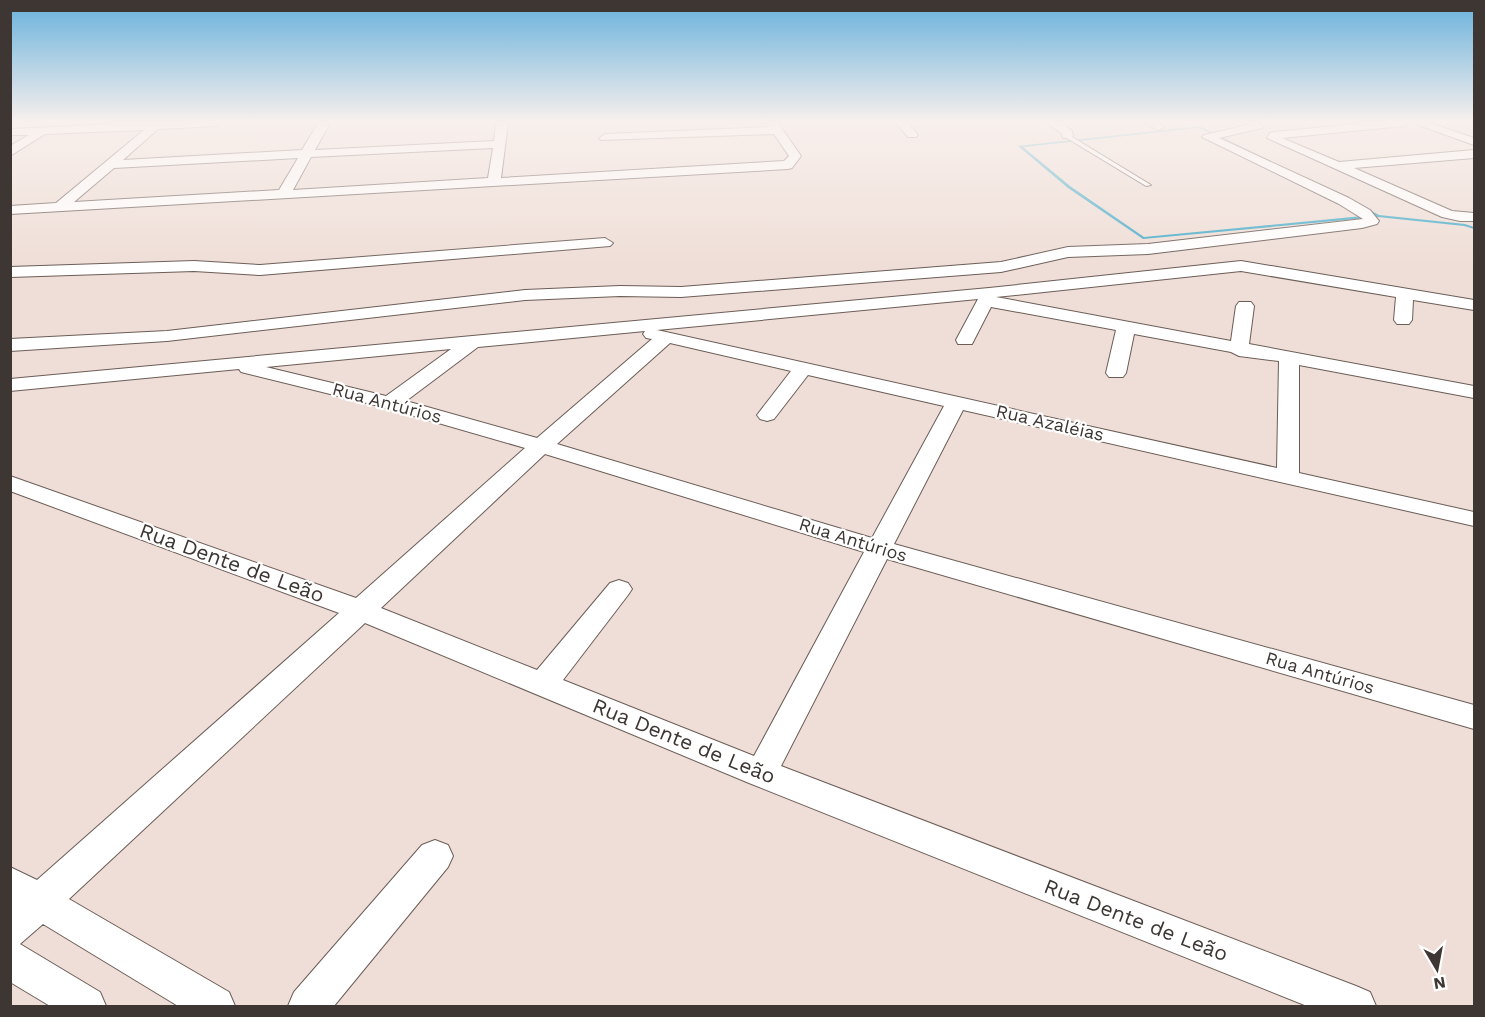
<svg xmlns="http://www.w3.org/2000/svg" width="1485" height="1017" font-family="'Work Sans',sans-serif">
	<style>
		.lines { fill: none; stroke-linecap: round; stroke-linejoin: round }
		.stream { fill: #45acca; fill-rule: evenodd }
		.service-casing { stroke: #6b5d57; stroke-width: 2 }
		.minor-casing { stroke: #6b5d57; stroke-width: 2 }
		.service { fill: #fff; fill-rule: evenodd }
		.minor { fill: #fff; fill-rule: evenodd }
		.labels { text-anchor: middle; stroke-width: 4.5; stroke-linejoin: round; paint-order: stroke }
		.street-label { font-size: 18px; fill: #3d3633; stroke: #fff }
		.near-street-label { font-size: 21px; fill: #3d3633; stroke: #fff }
	</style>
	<rect width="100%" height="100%" fill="#efded7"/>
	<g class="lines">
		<path class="stream" d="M1200 126 1272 162 1269 163 1199 128 1023 147 1070 186 1144 237 1373 215 1362 209V207H1364L1379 215 1465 224 1474 227V229L1464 226 1378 217 1143 239 1068 188 1018 146Z"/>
		<defs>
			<path id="service" d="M1065 135H1069L1151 185 1146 186 1065 137Z"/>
			<path id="minor" d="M137 123H222L216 126 158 129 123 160 302 150 318 123H330L315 150 494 141 496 123H508L501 178 784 161 789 156 774 134 601 140 599 138 605 134 769 127 766 123H778L801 156 792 168 788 169 10 214V206L56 203 144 130 45 134 10 156V146L29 135H10V129ZM493 148 488 178 293 190 311 157ZM298 158 279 190 74 202 114 168Z
				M896 123H908L918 135 916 137H908Z
				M1047 123H1061L1072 131 1073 136 1071 138H1063L1062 134Z
				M1145 123H1159L1164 127 1158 130Z
				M1256 123 1264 126 1262 128 1219 138 1349 198 1370 210 1379 221 1377 224 1362 228 1148 254 1068 257 1001 272 681 297 620 296 525 300 167 341 10 351V339L167 331 525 290 620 286 681 287 1001 262 1068 247 1148 244 1363 219 1339 204 1202 137 1204 135Z
				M1366 123H1409L1403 126 1282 138 1339 162 1474 150V158L1354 168 1452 211 1474 213V221H1460L1442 217 1267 138 1270 133 1274 132Z
				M1413 123H1430L1474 138V145Z
				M605 238 613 243 610 246 260 275 194 271 10 277V267L194 261 260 265Z
				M1241 261 1474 300V310L1413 300 1412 320 1409 324H1397L1394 320 1396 297 1241 271 996 297 1231 341 1236 306 1239 302H1251L1254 306 1249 344 1474 386V398L1299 365V473L1474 512V526L963 410 894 544 1474 705V729L887 559 781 766 1356 986 1370 992 1376 1006H1307L749 783 365 623 69 899 229 992 235 1006H178L43 924 20 944 100 992 106 1006H50L10 982V867L37 880 339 613 10 491V476L356 598 525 448 383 407 241 372 239 369 10 391V379L989 288ZM978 299 956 340 958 344H972L991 307 1116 330 1106 373 1109 377H1123L1126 373 1134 334 1231 352 1239 356 1279 361 1277 468 657 330ZM645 331 643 334 646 338 652 339 537 438 406 401 478 347ZM670 343 791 371 757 415 760 419 767 421 774 419 808 375 944 406 872 538 557 444ZM451 349 386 396 266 367ZM545 454 864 552 754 756 563 680 628 595 632 589 628 583 619 580 610 583 537 670 381 608Z
				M435 840 448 845 453 856 448 867 334 1006H288L294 992 422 845Z"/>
		</defs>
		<use href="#service" class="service-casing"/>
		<use href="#minor" class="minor-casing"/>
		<use href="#service" class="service"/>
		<use href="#minor" class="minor"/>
	</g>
	<linearGradient id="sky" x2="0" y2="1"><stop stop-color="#67b1dc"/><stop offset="0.46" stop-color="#f8f0ed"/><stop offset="1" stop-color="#f8f0ed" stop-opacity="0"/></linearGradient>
	<rect width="1485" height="265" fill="url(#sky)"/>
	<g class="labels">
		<g class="street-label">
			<text transform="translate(387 403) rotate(15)" y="6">Rua Antúrios</text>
			<text transform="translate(1050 423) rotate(13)" y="6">Rua Azaléias</text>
			<text transform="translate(853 540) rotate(17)" y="6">Rua Antúrios</text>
			<text transform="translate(1320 673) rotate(16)" y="6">Rua Antúrios</text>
		</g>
		<g class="near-street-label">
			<text transform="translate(232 563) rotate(20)" y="7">Rua Dente de Leão</text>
			<text transform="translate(684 741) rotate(22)" y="7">Rua Dente de Leão</text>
			<text transform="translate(1136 920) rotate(21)" y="7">Rua Dente de Leão</text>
		</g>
	</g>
	<rect width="1485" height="1017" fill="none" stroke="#3d3633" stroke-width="24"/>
	<g transform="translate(1437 969) rotate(170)" stroke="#ffffff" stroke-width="4.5" paint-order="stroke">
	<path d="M0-4.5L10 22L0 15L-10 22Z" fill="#3d3633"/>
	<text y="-9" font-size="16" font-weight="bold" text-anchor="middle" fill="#3d3633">N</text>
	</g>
</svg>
